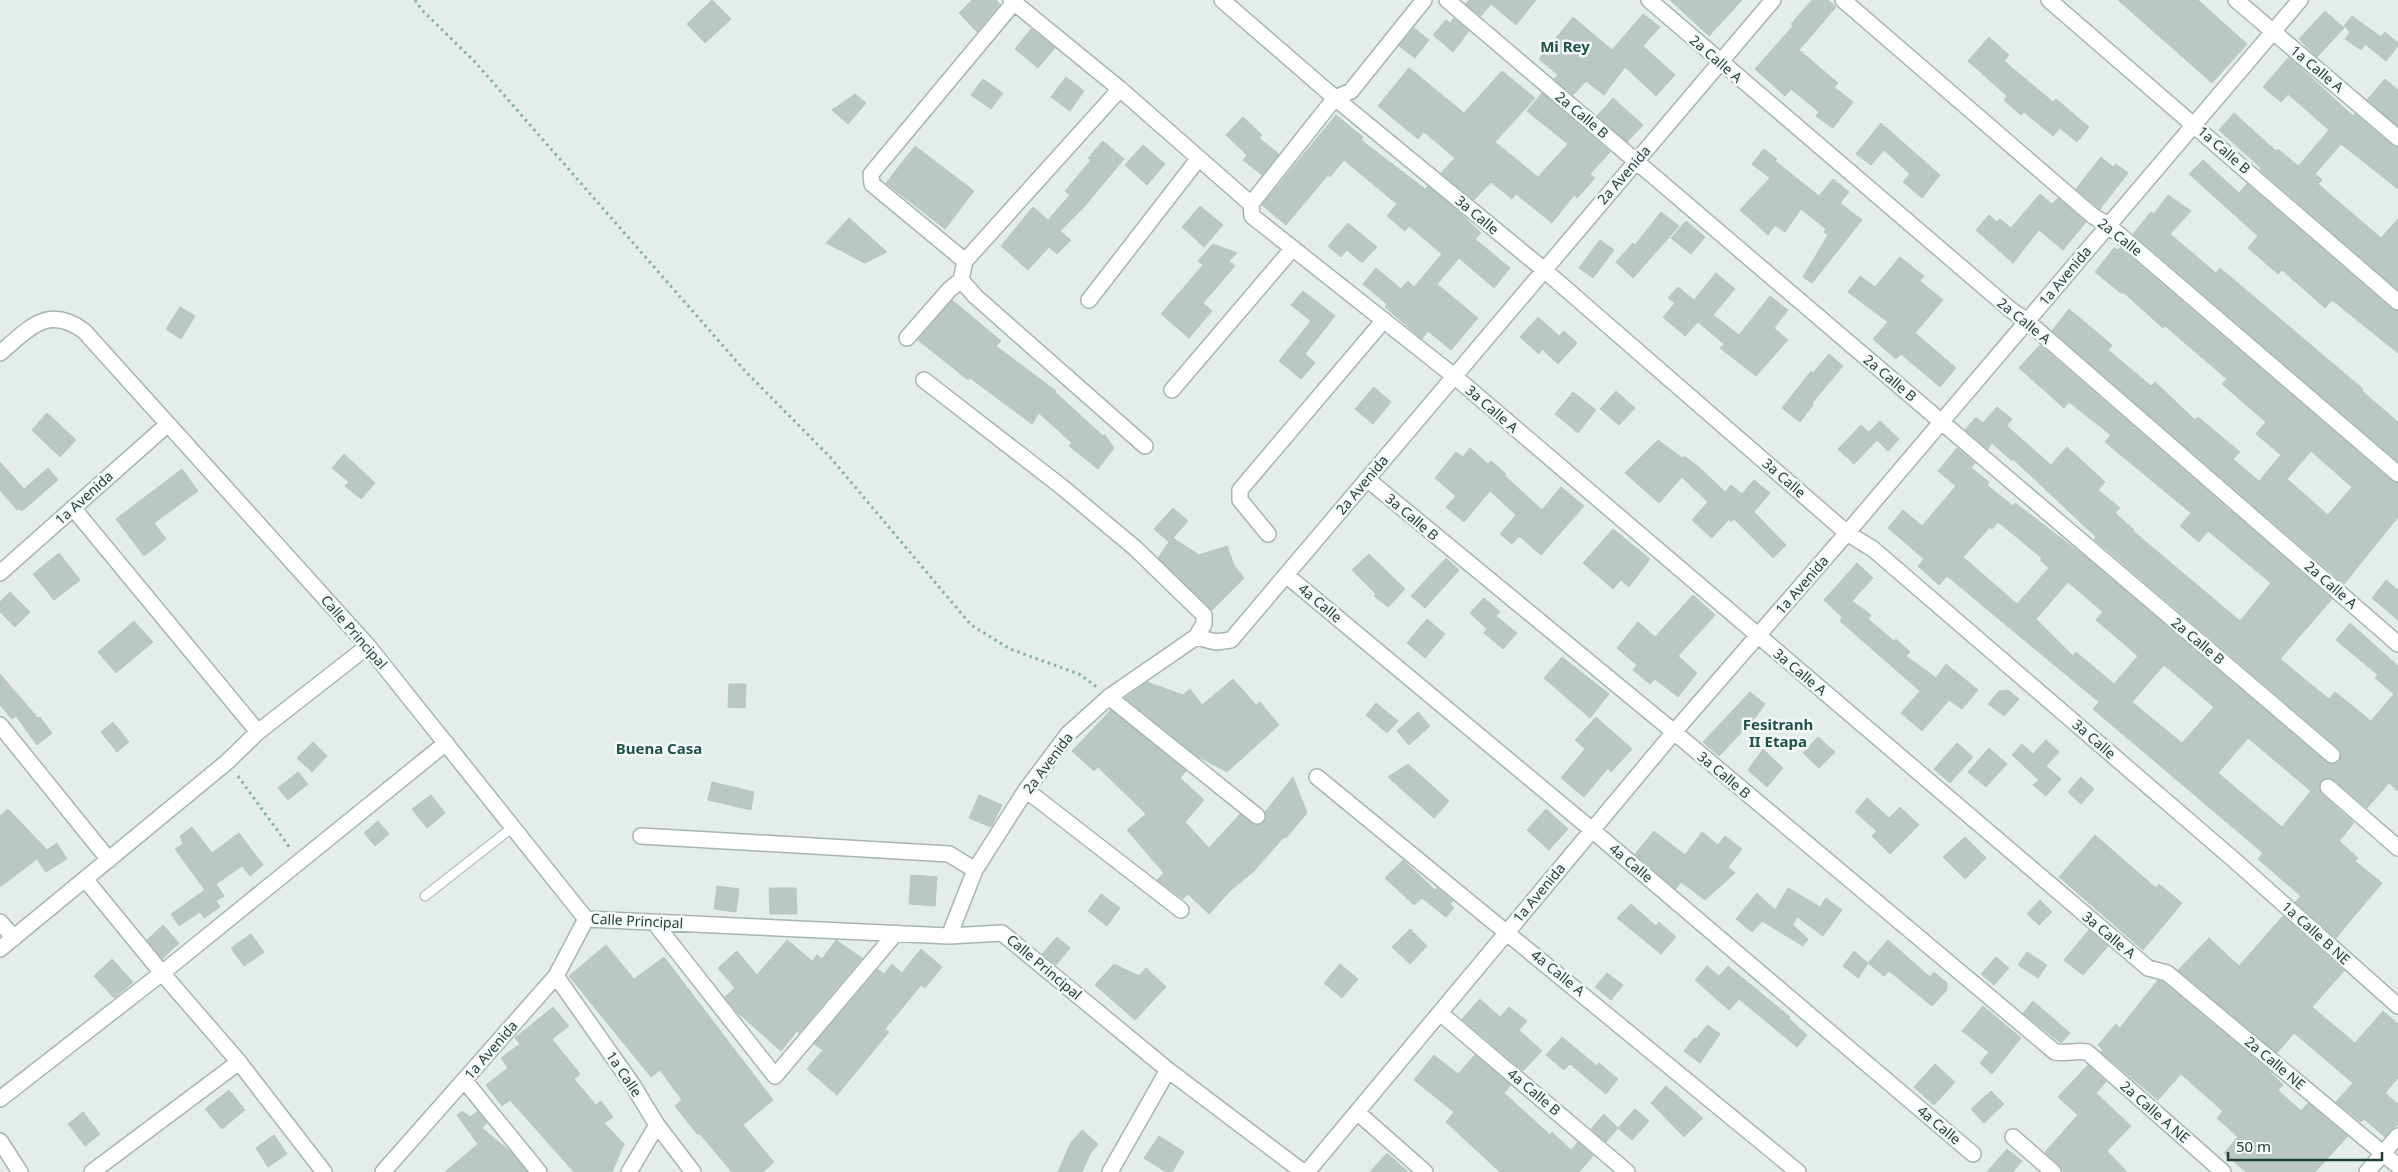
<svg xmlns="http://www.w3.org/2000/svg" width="2398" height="1172" font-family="'Noto Sans',sans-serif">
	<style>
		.building { fill: #b9c8c3; stroke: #b6c7c1; fill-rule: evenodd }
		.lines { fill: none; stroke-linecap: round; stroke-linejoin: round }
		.lane-casing { stroke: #a6b5b2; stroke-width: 11 }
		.street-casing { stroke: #a6b5b2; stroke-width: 18 }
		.path { stroke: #85b1a6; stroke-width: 3; stroke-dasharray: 2.5 4; stroke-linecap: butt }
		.lane { stroke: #fff; stroke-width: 9 }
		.street { stroke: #fff; stroke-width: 15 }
		.labels { text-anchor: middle; stroke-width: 5; stroke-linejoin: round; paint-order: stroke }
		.street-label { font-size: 14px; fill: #233f3a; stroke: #f5faf8 }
		.neighbourhood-label { font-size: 15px; font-weight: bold; fill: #1f5149; stroke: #f5faf8 }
	</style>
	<rect width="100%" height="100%" fill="#e4edea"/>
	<path class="building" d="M712 0 731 19 705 43 687 24Z
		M972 0H996L1000 4 977 32 959 13Z
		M1469 0H1536L1516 25 1491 4 1481 16 1466 4Z
		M1670 0H1742L1709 36Z
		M1812 0H1828L1836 7 1799 50 1838 83 1834 87 1853 102 1833 128 1816 116 1819 112 1791 89 1785 96 1755 69 1793 26 1791 24Z
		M2118 0H2198L2247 44 2212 83Z
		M2325 11 2344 28 2317 57 2299 39Z
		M1643 14 1660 27 1643 46 1675 75 1656 96 1625 67 1604 95 1586 81 1573 95 1554 79 1558 75 1539 59 1573 17 1612 50Z
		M2352 16 2381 37 2385 32 2398 43V46L2386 61 2365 44 2361 50 2345 39 2350 32 2344 26Z
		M1454 18 1469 31 1453 52 1433 35 1446 20 1450 23Z
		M1414 28 1429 40 1415 58 1399 46Z
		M1031 29 1055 48 1038 68 1015 49Z
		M1989 37 2009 55 2004 61 2053 102 2056 99 2089 127 2077 142 2060 128 2053 136 2024 112 2021 115 2004 100 2007 96 1968 61Z
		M2289 57 2353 116 2355 114 2392 145 2398 147V189L2341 144 2315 174 2322 180 2318 184 2381 238 2398 219V290L2260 170 2261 168 2219 130 2234 113 2276 151 2278 149 2298 166 2301 163 2329 130 2288 94 2281 102 2263 87Z
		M1409 68 1464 113 1502 71 1535 98 1495 142 1538 177 1568 144 1527 111 1542 93 1610 152 1590 174 1595 178 1577 198 1574 195 1552 223 1516 194 1512 199 1491 182 1474 200 1441 173 1455 158 1424 132 1418 139 1378 106Z
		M1066 77 1084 91 1070 111 1051 97Z
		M983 79 1003 93 991 109 971 95Z
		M2385 79 2398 90V126L2367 100Z
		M855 94 866 103 848 124 832 110Z
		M1613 98 1643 125 1627 142 1597 116Z
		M1336 115 1363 137 1361 140 1425 189 1428 186 1461 214 1481 233 1475 239 1510 268 1494 288 1459 258 1437 284 1478 318 1451 350 1428 331 1422 339 1385 307 1387 304 1363 284 1376 268 1401 289 1408 281 1414 287 1442 254 1409 226 1405 231 1387 216 1397 204 1344 160 1330 177 1328 175 1286 225 1262 205Z
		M1243 117 1262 135 1259 138 1279 154 1262 175 1243 160 1247 155 1226 135Z
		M1881 123 1940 175 1922 198 1903 182 1910 174 1884 150 1871 165 1856 154Z
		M1103 141 1124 159 1084 207 1060 231 1071 240 1057 254 1049 247 1028 270 1001 246 1033 207 1048 220 1070 195 1065 191 1091 160 1088 158Z
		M1143 145 1165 164 1147 185 1125 165Z
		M915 146 974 191 945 229 886 183Z
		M1764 149 1777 159 1775 161 1819 196 1833 179 1849 192 1840 203 1862 220 1812 283 1803 277 1828 235 1824 232 1826 229 1801 209 1785 232 1775 225 1768 235 1740 210 1770 178 1752 164Z
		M2101 157 2113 167 2116 164 2128 173 2100 209 2076 189Z
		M2203 160 2239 193 2247 184 2392 309 2398 311V353L2332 300 2325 308 2282 270 2278 274 2248 248 2258 236 2189 174Z
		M2040 194 2052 204 2058 198 2086 222 2063 250 2039 230 2013 263 1976 230 1989 215 1997 222 2000 219 2011 228Z
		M2168 195 2191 211 2170 234 2216 273 2220 268 2363 389 2362 391 2398 422V462L2133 234 2151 212 2154 214Z
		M1200 206 1223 225 1204 247 1182 227Z
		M1661 212 1679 226 1633 278 1616 262 1633 243 1635 245Z
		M849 218 887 252 865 263 826 243Z
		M1686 221 1705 237 1691 254 1671 238Z
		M1348 223 1377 247 1362 263 1347 250 1341 257 1328 246Z
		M1600 240 1614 250 1593 278 1579 268Z
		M1213 244 1237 253 1229 261 1235 266 1203 303 1212 311 1189 338 1161 314 1203 265 1198 261Z
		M2114 248 2118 250 2120 248 2392 481 2398 483V517L2344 584 2052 331 2069 309 2112 345 2108 350 2151 386 2155 382 2195 420 2198 417 2240 452 2233 459 2259 481 2281 455 2256 434 2266 422 2222 384 2227 379 2165 326 2163 328 2123 292 2122 294 2095 272ZM2311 451 2352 487 2328 515 2287 479Z
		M1900 257 1924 276 1920 281 1943 300 1915 333 1956 368 1940 387 1901 354 1896 359 1873 339 1888 322 1848 292 1860 276 1875 287Z
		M1716 273 1735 289 1713 315 1739 335 1770 296 1788 310 1774 328 1788 340 1756 376 1720 348 1724 344 1698 322 1685 336 1663 317 1675 303 1668 298 1678 287 1694 300Z
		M1303 291 1335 316 1305 354 1315 363 1301 379 1279 361 1311 321 1291 305Z
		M952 300 1001 341 996 346 1056 391 1055 392 1103 436 1105 435 1114 448 1098 469 1069 446 1072 443 1039 413 1032 424 970 378 968 380 918 340Z
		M180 307 195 316 181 339 166 329Z
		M1538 317 1559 336 1564 331 1577 343 1558 364 1542 349 1539 354 1520 337Z
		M2040 345 2332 599 2280 659 2329 699 2335 692 2371 721 2394 694 2375 678 2378 675 2336 640 2350 623 2398 666V791L2389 783 2367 808 2334 780 2325 778 2319 785 2322 794 2354 823 2339 841 2358 858 2355 861 2382 883 2336 938 2295 902 2301 896 2258 859 2263 853 2093 709 2099 702 1947 576 1939 585 1918 566 1924 559 1888 528 1903 510 1922 526 1956 486 1938 471 1957 448 1975 463 1971 468 1989 482 1987 485 2013 506 2015 503 2082 554 2326 762 2335 764 2339 761 2341 752 2338 748 2094 539 2096 537 2013 459 2012 461 1992 443 1988 449 1965 430 1976 417 1983 423 1997 407 2012 419 2007 426 2051 465 2067 447 2105 482 2098 490 2120 508 2115 513 2134 530 2133 531 2240 621 2271 583 2208 531 2199 542 2180 526 2191 513 2105 442 2111 435 2069 402 2064 408 2019 368ZM1998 522 2042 558 2040 560 2049 568 2017 604 1963 557 1990 527 1992 529ZM2068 582 2103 612 2096 620 2138 656 2114 684 2076 652 2073 656 2036 619ZM2164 665 2214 707 2182 743 2132 702ZM2248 738 2311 791 2282 827 2218 773Z
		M1829 354 1843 366 1812 403 1813 405 1800 422 1782 408 1811 371 1813 373Z
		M1374 387 1391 402 1373 424 1355 409Z
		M1616 391 1635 408 1619 425 1600 409Z
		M1573 392 1596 410 1578 433 1555 414Z
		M47 413 76 440 60 457 32 430Z
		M1880 421 1899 439 1888 451 1877 440 1854 464 1838 449 1861 425 1872 435 1869 432Z
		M1658 440 1682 458 1684 456 1699 467 1725 492 1731 485 1742 494 1754 480 1770 493 1754 512 1786 545 1773 558 1734 519 1731 522 1729 519 1712 538 1692 520 1708 502 1682 477 1659 503 1625 473Z
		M1470 448 1488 464 1491 461 1506 474 1504 475 1542 510 1561 487 1584 506 1541 555 1519 536 1512 544 1500 534 1516 515 1490 491 1464 522 1446 507 1456 496 1435 478 1456 452 1463 457Z
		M344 454 375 483 361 499 345 486 349 482 332 468Z
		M0 462 24 489 48 468 58 480 22 511 19 509 17 510 0 490Z
		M182 469 198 491 154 523 166 539 144 556 116 519Z
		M1173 508 1188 521 1173 538 1199 555 1227 546 1234 565 1244 578 1212 610 1158 558 1169 542 1154 529Z
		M1613 529 1650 559 1629 587 1621 580 1613 589 1583 563Z
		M59 553 80 580 54 600 33 574Z
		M1369 554 1405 589 1388 607 1374 596 1376 594 1352 570Z
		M1446 558 1459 570 1425 608 1411 596Z
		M1857 563 1873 578 1852 601 1871 615 1868 619 1894 641 1896 639 1910 652 1906 656 1936 678 1946 664 1978 690 1962 709 1949 700 1922 731 1901 713 1920 691 1840 621 1842 617 1824 600Z
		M2386 580 2398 590V620L2372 598Z
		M10 592 30 612 15 627 0 612V602Z
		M1693 595 1715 615 1678 656 1697 673 1678 697 1655 679 1650 684 1633 670 1637 665 1617 648 1638 622 1655 637Z
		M1484 598 1500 612 1496 616 1517 633 1503 649 1484 633 1487 629 1470 613Z
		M1427 619 1445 634 1425 658 1407 643Z
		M134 621 153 642 116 673 98 652Z
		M1562 657 1609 694 1590 718 1544 678Z
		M0 674 38 718 40 717 52 733 37 745 16 716 12 719 0 705Z
		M1233 679 1256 705 1260 702 1279 725 1227 772 1197 756 1125 698 1147 682 1183 695 1190 689 1202 705Z
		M729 684H746L745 708 728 707Z
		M2008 690 2019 699 2004 716 1988 704 1999 691Z
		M1750 692 1765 704 1756 717 1719 756 1703 742Z
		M1376 703 1398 721 1387 733 1366 715Z
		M1111 710 1186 771 1180 778 1204 800 1185 822 1209 848 1240 814 1255 825 1264 822 1265 812 1293 777 1307 813 1286 838 1284 837 1254 871 1231 890 1209 914 1188 894 1183 899 1157 880 1164 873 1127 830 1146 814 1098 767 1094 771 1072 751Z
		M1418 712 1430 726 1409 745 1397 731Z
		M1596 717 1632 749 1611 772 1608 768 1584 797 1561 778 1585 749 1575 740Z
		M113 722 129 742 117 752 101 732Z
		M1818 737 1835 752 1819 768 1803 753Z
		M2046 740 2059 752 2046 766 2061 779 2046 796 2033 785 2039 780 2012 755 2022 744 2033 754Z
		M313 742 327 756 312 772 297 758Z
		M1957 743 1973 757 1950 783 1934 769Z
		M1989 748 2007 764 1986 787 1968 772Z
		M1763 749 1783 768 1767 787 1748 770Z
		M1408 764 1449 801 1434 818 1388 777Z
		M298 772 308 784 288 800 278 788Z
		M2081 777 2094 789 2081 804 2068 792Z
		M712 782 754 792 751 810 708 800Z
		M431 795 445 813 427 828 412 809Z
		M979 795 1002 805 991 827 969 818Z
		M1867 798 1889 818 1900 807 1919 825 1890 854 1872 836 1877 831 1855 812Z
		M8 809 47 850 57 843 67 859 46 872 37 859 0 887V816Z
		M1546 809 1568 829 1549 850 1527 830Z
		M378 821 389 834 375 846 364 833Z
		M192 827 212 853 239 833 263 865 250 876 242 866 216 884 224 896 216 901 220 907 204 918 200 912 179 926 171 914 205 890 175 849 183 844 180 836Z
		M1654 831 1685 855 1702 832 1718 845 1725 836 1742 849 1728 867 1735 873 1705 900 1681 882 1676 889 1635 854Z
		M2095 835 2156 888 2159 884 2182 903 2143 950 2059 877Z
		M1965 837 1986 858 1965 879 1943 857Z
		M1403 860 1435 890 1437 888 1453 901 1450 904 1454 908 1446 917 1422 898 1414 905 1385 878Z
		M911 875 937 877 935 906 909 904Z
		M717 886 739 889 736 912 714 909Z
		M769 888H796L797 914H770Z
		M1788 888 1820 907 1826 898 1842 910 1823 936 1797 917 1793 925 1808 939 1803 946 1762 921 1752 932 1736 919 1757 893 1775 910Z
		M1101 894 1120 908 1107 926 1088 911Z
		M2040 900 2052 912 2039 925 2027 914Z
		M1631 904 1656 926 1659 922 1676 937 1661 954 1617 918Z
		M2283 916 2344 971 2312 1007 2355 1043 2383 1011 2398 1024V1078L2385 1093 2398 1104V1124L2385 1137 2364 1119 2361 1122 2336 1102 2353 1083 2294 1033 2277 1053 2178 970 2209 938 2239 966Z
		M163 925 179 943 162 959 147 940Z
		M1410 929 1427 946 1410 964 1392 947Z
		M2089 930 2108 946 2083 975 2064 960Z
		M251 934 264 952 244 966 231 948Z
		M1057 937 1070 948 1056 965 1042 954Z
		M787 940 812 961 817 955 822 959 836 940 862 958 799 1033 797 1031 781 1051 737 1012 725 997 735 988 718 968 737 951 757 975Z
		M1888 940 1930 977 1934 972 1947 983V990L1932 1006 1889 971 1884 976 1868 963Z
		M606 945 634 979 664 957 773 1100 743 1125 774 1162 763 1172H732L700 1134 698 1135 675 1106 682 1100 660 1070 651 1077 569 976Z
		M921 949 942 967 925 988 921 985 885 1029 889 1032 837 1095 807 1069 823 1050 814 1044 878 969 884 974 892 964 902 973Z
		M1854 951 1868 963 1858 978 1843 966Z
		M2027 952 2047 965 2038 978 2018 965Z
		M1996 957 2009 968 1994 985 1981 974Z
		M112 959 133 982 114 998 94 976Z
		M1114 964 1139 976 1146 968 1166 987 1135 1020 1095 985Z
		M1340 964 1358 979 1342 998 1324 983Z
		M1707 966 1719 976 1728 966 1790 1017 1789 1019 1807 1035 1797 1047 1739 999 1729 1010 1695 980Z
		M1607 973 1623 985 1611 1000 1595 987Z
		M2158 980 2163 982 2265 1067 2283 1085 2278 1090 2301 1111 2308 1103 2348 1136 2315 1172H2246L2224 1153 2238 1137 2217 1118 2223 1111 2181 1074 2158 1100 2101 1052 2103 1050 2098 1045 2116 1024 2120 1028Z
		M1480 999 1500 1017 1509 1007 1527 1021 1519 1030 1542 1051 1523 1071 1462 1019Z
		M2033 1001 2070 1033 2061 1043 2023 1013Z
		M1983 1006 2021 1038 1992 1074 1980 1063 1989 1052 1962 1031Z
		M553 1007 569 1026 552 1039 580 1074 574 1079 596 1105 601 1101 613 1117 604 1123 624 1144 612 1172H574L510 1100 502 1106 486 1085 508 1068 501 1058 520 1044 515 1038Z
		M1708 1025 1720 1034 1700 1063 1684 1051 1694 1038 1696 1039Z
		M1562 1037 1597 1066 1599 1063 1618 1079 1606 1094 1570 1064 1564 1070 1546 1055Z
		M1434 1055 1458 1074 1475 1055 1511 1085 1504 1093 1550 1135 1552 1132 1571 1150 1578 1142 1593 1156 1579 1172H1500L1446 1122 1454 1112 1414 1080Z
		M1935 1064 1955 1082 1934 1105 1914 1087Z
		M2088 1065 2106 1082 2096 1093 2131 1126 2107 1151 2127 1172H2064L2045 1152 2078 1115 2058 1097Z
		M1666 1086 1703 1118 1684 1137 1651 1103Z
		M229 1090 245 1110 222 1129 205 1109Z
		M1991 1091 2004 1104 1984 1123 1971 1109Z
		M1635 1109 1649 1121 1632 1140 1618 1128Z
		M462 1111 470 1117 478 1111 487 1123 482 1128 512 1153 527 1172H445L478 1144 457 1115Z
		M83 1112 100 1134 85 1146 68 1124Z
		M1604 1114 1618 1128 1606 1142 1591 1129Z
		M1082 1130 1098 1144 1090 1154 1082 1172H1058L1070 1144Z
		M274 1135 287 1154 268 1167 256 1148Z
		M1159 1136 1184 1152 1172 1172H1166L1144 1158Z
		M2007 1149 2022 1161 2013 1172H1987Z
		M1387 1153 1408 1172H1370Z"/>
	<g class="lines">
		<defs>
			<path id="lane" d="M425 896 513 827"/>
			<path id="street" d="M1011 0 1120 89 1251 204
				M1222 0 1335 98 1543 269 1847 533 1873 549 2233 859 2398 1006
				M1424 0 1351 91 1335 98 1251 204 1252 216 1454 376 2148 968 2167 973 2398 1166
				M1447 0 2332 755
				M1649 0 2011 310 2027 321 2398 644
				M1843 0 2093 216 2108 225 2398 474
				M2049 0 2398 302
				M2236 0 2398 138
				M965 261 872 184 871 174 1016 0
				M961 280 975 296 1145 446
				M1089 300 1199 158
				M907 338 949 290 961 280 965 261 1120 89
				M0 353C29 329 47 304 84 331L368 646 586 919 949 936 1002 933 1168 1070 1303 1172
				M924 380 1062 487 1135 548 1204 615V624L1196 637
				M1172 390 1293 248
				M1367 479 1674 732 2055 1052C2066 1054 2076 1050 2087 1052L2223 1172
				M73 508 258 732
				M1268 534 1240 500V490L1384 320
				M0 573 168 424
				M1286 575 1592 830 1973 1154
				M1109 697 1257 816
				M0 725 109 860
				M1317 777 1798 1172
				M2328 787 2398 848
				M1026 790 1181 910
				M641 836 949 854 975 870
				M85 879 162 973 239 1062 324 1172
				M0 922 14 938
				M654 922 775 1076 896 933
				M949 936 975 870 1026 790 1068 734 1109 697 1196 637 1216 642 1231 640 1773 0
				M0 949 227 762 258 732 368 646
				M556 976 632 1084 657 1125 693 1172
				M1440 1013 1627 1172
				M464 1080 539 1172
				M0 1099 162 973 446 743
				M1357 1112 1425 1172
				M2013 1137 2053 1172
				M0 1141 20 1172
				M92 1172 239 1062
				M383 1172 556 976 586 919
				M629 1172 657 1125
				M1110 1172 1168 1070
				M1307 1172 1674 732 1847 533 2300 0
				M2367 1172 2398 1136"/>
		</defs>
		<use href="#lane" class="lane-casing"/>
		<use href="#street" class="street-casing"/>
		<path class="path" d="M415 0 422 10 475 62 745 371 830 457 971 625 1010 649 1079 674 1097 687
			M238 776 290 848"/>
		<use href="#lane" class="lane"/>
		<use href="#street" class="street"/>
	</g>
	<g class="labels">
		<g class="street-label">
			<text transform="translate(1716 59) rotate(41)" y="5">2a Calle A</text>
			<text transform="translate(2317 69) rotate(40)" y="5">1a Calle A</text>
			<text transform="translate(1582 115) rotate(40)" y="5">2a Calle B</text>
			<text transform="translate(2224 150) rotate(41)" y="5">1a Calle B</text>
			<text transform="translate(1624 175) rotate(-49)" y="5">2a Avenida</text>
			<text transform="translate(1477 215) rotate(40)" y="5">3a Calle</text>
			<text transform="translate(2120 237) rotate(38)" y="5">2a Calle</text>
			<text transform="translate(2065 276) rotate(-50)" y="5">1a Avenida</text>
			<text transform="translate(2024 321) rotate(39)" y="5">2a Calle A</text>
			<text transform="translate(1890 378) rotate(40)" y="5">2a Calle B</text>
			<text transform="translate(1492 409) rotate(41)" y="5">3a Calle A</text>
			<text transform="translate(1784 478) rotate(41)" y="5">3a Calle</text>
			<text transform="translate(1362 485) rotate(-50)" y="5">2a Avenida</text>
			<text transform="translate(84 498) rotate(-42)" y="5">1a Avenida</text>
			<text transform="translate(1412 517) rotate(40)" y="5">3a Calle B</text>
			<text transform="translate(1802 585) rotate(-49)" y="5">1a Avenida</text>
			<text transform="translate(2331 585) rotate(41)" y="5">2a Calle A</text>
			<text transform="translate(1320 603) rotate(40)" y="5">4a Calle</text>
			<text transform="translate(354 632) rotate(49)" y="5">Calle Principal</text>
			<text transform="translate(2198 641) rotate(40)" y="5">2a Calle B</text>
			<text transform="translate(1800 672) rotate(40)" y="5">3a Calle A</text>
			<text transform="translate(2094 739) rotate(41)" y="5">3a Calle</text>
			<text transform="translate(1048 763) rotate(-53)" y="5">2a Avenida</text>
			<text transform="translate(1724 775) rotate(40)" y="5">3a Calle B</text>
			<text transform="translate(1631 863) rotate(40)" y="5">4a Calle</text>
			<text transform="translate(1539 893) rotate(-50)" y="5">1a Avenida</text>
			<text transform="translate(637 921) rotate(3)" y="5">Calle Principal</text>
			<text transform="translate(2316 933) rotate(42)" y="5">1a Calle B NE</text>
			<text transform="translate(2109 935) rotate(40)" y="5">3a Calle A</text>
			<text transform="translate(1044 967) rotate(40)" y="5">Calle Principal</text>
			<text transform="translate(1558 973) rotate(39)" y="5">4a Calle A</text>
			<text transform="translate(491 1050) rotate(-49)" y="5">1a Avenida</text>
			<text transform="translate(2275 1063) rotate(40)" y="5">2a Calle NE</text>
			<text transform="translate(624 1074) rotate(56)" y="5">1a Calle</text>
			<text transform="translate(1534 1092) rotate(40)" y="5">4a Calle B</text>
			<text transform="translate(2155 1112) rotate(41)" y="5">2a Calle A NE</text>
			<text transform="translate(1939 1125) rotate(40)" y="5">4a Calle</text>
		</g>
		<g class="neighbourhood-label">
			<text x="1565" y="52">Mi Rey</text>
			<text x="1778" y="730">Fesitranh<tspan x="1778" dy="17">II Etapa</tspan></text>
			<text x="659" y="754">Buena Casa</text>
		</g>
	</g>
	<path d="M2228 1152v8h154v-8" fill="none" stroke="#233f3a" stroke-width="2.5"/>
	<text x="2236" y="1152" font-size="15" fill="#233f3a" stroke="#f5faf8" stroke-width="4" paint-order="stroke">50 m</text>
</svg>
